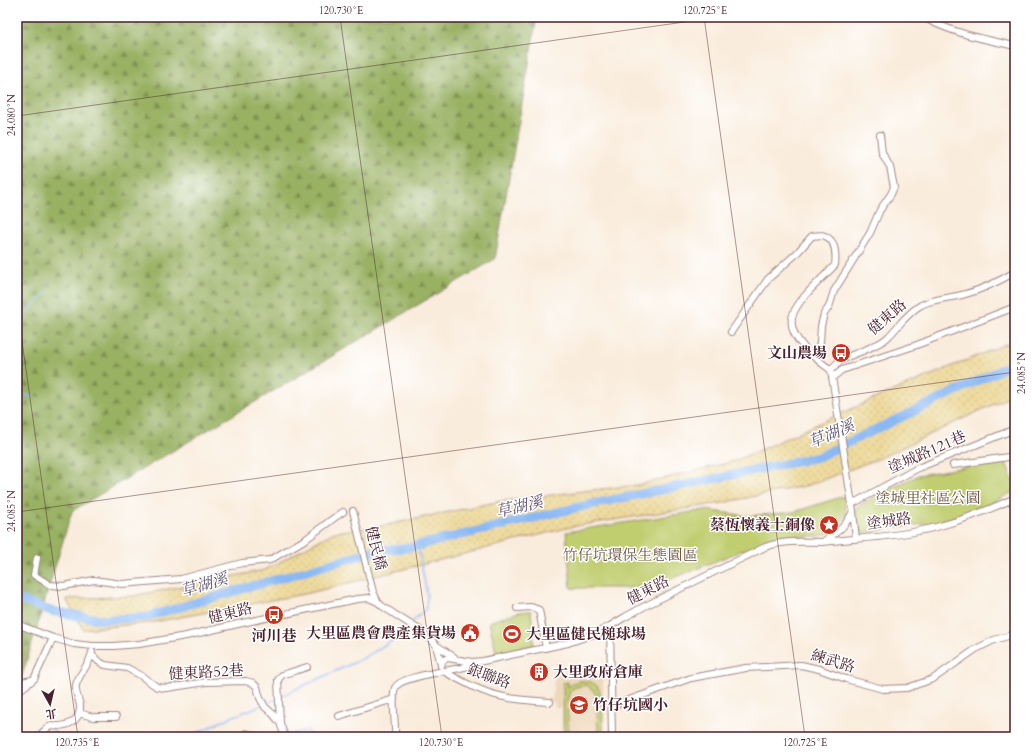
<svg xmlns="http://www.w3.org/2000/svg" width="1032" height="754" font-family="Cardo,'Noto Serif TC',serif">
	<style>
		.built { fill: #ecd8ba }
		.green { fill: #c1ce70; stroke: #86764e }
		.forest { fill: url(#forest-firs); stroke: #716846 }
		.sand { fill: url(#sand-dots); stroke: #9c7c64 }
		.lines { fill: none; stroke-linecap: round; stroke-linejoin: round }
		.stream { stroke: #89b8f4; stroke-width: 1.5 }
		.river { stroke: #89b8f4; stroke-width: 9 }
		.minor-casing { stroke: #a28684; stroke-width: 8 }
		.minor { stroke: #fff; stroke-width: 6 }
		.ticks { fill: none; stroke: #4a1f2b; stroke-width: 1; stroke-opacity: 0.45 }
		.labels { text-anchor: middle; stroke-width: 3; stroke-linejoin: round; paint-order: stroke }
		.street-label { font-size: 15px; fill: #4a1f2b; stroke: #fff }
		.poi-label { font-size: 15px; font-weight: bold; fill: #4a1f2b; stroke: #fff; text-anchor: end }
		.park-label { font-size: 15px; fill: #6e5440; stroke: #fff }
		.water-label { font-size: 16px; font-style: italic; fill: #605571; stroke: #fff }
		.neatline { fill: none; stroke: #4a1f2b; stroke-width: 1.5 }
		.ticks-label { font-size: 10px; text-anchor: middle; fill: #4a1f2b }
	</style>
	<defs>
		<pattern id="forest-firs" width="22" height="20" patternUnits="userSpaceOnUse"><rect width="22" height="20" fill="#98b162"/><path d="M5 1l3.5 6h-7zM16 11l3.5 6h-7z" fill="#7e8f51"/></pattern>
		<pattern id="sand-dots" width="8" height="8" patternUnits="userSpaceOnUse"><rect width="8" height="8" fill="#eeda9e"/><path d="M2 2h.1M6 6h.1" fill="none" stroke="#cebb88" stroke-width="1.8" stroke-linecap="round"/></pattern>
	</defs>
	<rect width="100%" height="100%" fill="#fff"/>
	<filter id="ink" filterUnits="userSpaceOnUse"><feTurbulence type="fractalNoise" baseFrequency=".025" numOctaves="2"/><feDisplacementMap in="SourceGraphic" scale="8" xChannelSelector="R" yChannelSelector="G"/><feConvolveMatrix kernelMatrix="1 2 1 2 8 2 1 2 1" color-interpolation-filters="sRGB"/></filter>
	<filter id="wash" filterUnits="userSpaceOnUse"><feTurbulence type="fractalNoise" baseFrequency=".012" numOctaves="4" result="noise"/><feDisplacementMap in="SourceGraphic" scale="16" xChannelSelector="R" yChannelSelector="G"/><feGaussianBlur stdDeviation="0.9" result="paint"/><feColorMatrix in="noise" values="0 0 0 0 0 0 0 0 0 0 0 0 0 0 0 0 0 1.4 0 .05"/><feComposite in="paint" operator="in"/></filter>
	<g filter="url(#wash)">
		<rect width="100%" height="100%" fill="#f9ecdc"/>
		<path class="built" d="M557 674H603L604 737H560L561 725V708H555V703H552L554 680Z"/>
		<path class="green" d="M1005 460 1015 486V491L989 504 940 522 886 529 874 532 862 533 859 530 855 508 879 494 919 475Z
			M844 496 846 515 838 527 829 533 821 536 782 537 743 550 669 580 631 588H571L566 532 705 510 748 516 794 512Z
			M528 611H531L534 645 496 652 489 622 519 612Z
			M580 681C601 680 601 693 602 709 603 716 603 724 603 731L599 737H591L598 729 596 695 594 691 587 685C581 686 574 686 570 692 566 698 568 722 569 730L575 737H564L563 683 568 682V687L575 682Z"/>
		<path class="forest" d="M17 17H537L495 259 72 511 17 693Z"/>
		<path class="sand" d="M1015 340V394L880 458 809 485 722 503 575 526 309 593 149 623 83 629 66 599 133 596 265 570 334 532 382 526 496 502 583 491 638 485 735 461 876 398Z"/>
		<g class="lines">
			<path class="stream" d="M17 323 47 292
				M17 392 32 397
				M411 623 426 609 427 595 418 546
				M281 696 360 660 398 637 409 626
				M265 704 276 699
				M51 728 59 737
				M255 733 266 737 283 736
				M286 735 307 731 314 737
				M31 737 37 728 47 724 49 726
				M193 737 195 734 229 718 262 705
				M219 737 244 732"/>
			<path class="river" d="M17 599 51 611 103 620 146 617 378 550 407 548 584 506 818 457 1015 363"/>
		</g>
	</g>
	<g filter="url(#ink)">
		<g class="lines">
			<defs>
				<path id="minor" d="M923 17C951 33 984 39 1015 46
					M731 332 768 279 796 254 812 236C816 236 822 234 825 236 836 240 836 256 835 265 823 278 795 301 792 318 788 339 816 359 831 370
					M817 359 820 342 821 326 824 314 829 307 834 291 870 233 880 210 891 194 894 187 890 167 882 153 880 135
					M832 378 842 370 914 346 1015 307
					M953 465 1015 456
					M852 504 918 468 1015 429
					M353 511 373 592 378 602
					M856 539 853 511 831 370C841 355 858 355 873 346 878 344 884 341 888 337 899 326 907 313 921 305 933 299 949 298 962 295 982 290 998 282 1015 272
					M824 541C839 531 845 527 853 511
					M37 558 34 575 50 585 64 586 94 580 122 584 181 579 242 563 270 560 306 539 334 518 343 512
					M517 608 531 607 539 610 546 648
					M17 624 53 638 74 644 93 646H114L139 644 186 636 242 623 357 599 369 598 378 602 382 606 402 619 426 634 436 645 454 657
					M610 626 612 737
					M436 645 441 665
					M92 655 98 661 105 665 127 668 140 675 157 687 167 688 206 682 246 681 253 683 257 687 260 698 265 707 273 714 280 723 285 737
					M441 666 443 660 448 658 472 662 483 661 568 643 597 633 610 626 625 617 645 606 765 547C783 540 802 542 822 542 832 541 842 540 853 539 882 537 912 534 940 526 966 519 991 509 1015 498
					M445 672C463 682 483 693 504 697 519 700 535 701 550 702
					M17 683 32 680
					M17 692 34 679 53 638
					M612 706 691 678 746 668 801 665 819 669 846 679 883 689 907 688 933 679 976 649 994 640 1015 634
					M79 713 93 717H116
					M339 716 394 699
					M280 723 278 680 282 675 307 667
					M246 733 257 737
					M42 737 41 734C44 731 48 727 51 726 53 726 55 727 57 726 68 726 79 721 80 709 81 701 74 693 76 685 79 673 90 665 92 652
					M395 737C396 724 391 697 395 688 399 675 462 670 476 664"/>
			</defs>
			<use href="#minor" class="minor-casing"/>
			<use href="#minor" class="minor"/>
		</g>
	</g>
	<path class="ticks" d="M340 17 442 737M704 17 805 737M17 116 720 17M17 306 78 737M17 512 1015 372"/>
	<defs>
		<symbol id="bus-disc" viewBox="-11 -11 22 22"><circle r="9.5" fill="#c8321e" stroke="#fff"/><path d="M-5-6H5V4H4V6H2V4H-2V6H-4V4H-5ZM-3.5-4V0h7V-4ZM-3.5 1.2v1.5H-2V1.2ZM2 1.2v1.5H3.5V1.2Z" fill="#fff"/></symbol>
		<symbol id="sight-disc" viewBox="-11 -11 22 22"><circle r="9.5" fill="#c8321e" stroke="#fff"/><path d="M0-6L1.8-2.2L6-1.7L2.9 1.2L3.7 5.4L0 3.3L-3.7 5.4L-2.9 1.2L-6-1.7L-1.8-2.2Z" fill="#fff"/></symbol>
		<symbol id="civic-disc" viewBox="-11 -11 22 22"><circle r="9.5" fill="#c8321e" stroke="#fff"/><path d="M-.6-6.5H3V-4.5H.6V-3L4-1V1h2V6H-6V1h2V-1L-.6-3ZM-1.2 2.5V6h2.4V2.5Z" fill="#fff"/></symbol>
		<symbol id="stadium-disc" viewBox="-11 -11 22 22"><circle r="9.5" fill="#c8321e" stroke="#fff"/><path d="M0-5a6.5 5 0 1 0 0 10a6.5 5 0 1 0 0-10ZM-3.5-1.8h7v3.6h-7Z" fill="#fff"/></symbol>
		<symbol id="building-disc" viewBox="-11 -11 22 22"><circle r="9.5" fill="#c8321e" stroke="#fff"/><path d="M-4-6H4V6H1V3H-1V6H-4ZM-2.5-4.3h1.7v1.8h-1.7ZM.8-4.3h1.7v1.8H.8ZM-2.5-1h1.7V.8h-1.7ZM.8-1h1.7V.8H.8Z" fill="#fff"/></symbol>
		<symbol id="school-disc" viewBox="-11 -11 22 22"><circle r="9.5" fill="#c8321e" stroke="#fff"/><path d="M0-5L7-2L0 1L-7-2ZM-4 1L0 2.5L4 1V4Q0 6-4 4Z" fill="#fff"/></symbol>
	</defs>
	<g fill-rule="evenodd">
		<use href="#bus-disc" x="830" y="342" width="22" height="22"/>
		<use href="#sight-disc" x="818" y="514" width="22" height="22"/>
		<use href="#bus-disc" x="263" y="604" width="22" height="22"/>
		<use href="#civic-disc" x="459" y="622" width="22" height="22"/>
		<use href="#stadium-disc" x="501" y="623" width="22" height="22"/>
		<use href="#building-disc" x="528" y="661" width="22" height="22"/>
		<use href="#school-disc" x="568" y="694" width="22" height="22"/>
	</g>
	<g class="labels">
		<g class="street-label">
			<text transform="translate(887 317) rotate(-41)" y="5">健東路</text>
			<text transform="translate(927 452) rotate(-24)" y="5">塗城路121巷</text>
			<text transform="translate(889 521) rotate(-8)" y="5">塗城路</text>
			<text transform="translate(376 548) rotate(76)" y="5">健民橋</text>
			<text transform="translate(648 590) rotate(-27)" y="5">健東路</text>
			<text transform="translate(230 613) rotate(-14)" y="5">健東路</text>
			<text transform="translate(833 661) rotate(17)" y="5">練武路</text>
			<text transform="translate(206 672) rotate(-3)" y="5">健東路52巷</text>
			<text transform="translate(489 676) rotate(20)" y="5">銀聯路</text>
		</g>
		<g class="poi-label">
			<text x="827" y="358">文山農場</text>
			<text x="815" y="530">蔡恆懷義士銅像</text>
			<text x="456" y="638">大里區農會農產集貨場</text>
			<text x="526" y="639" text-anchor="start">大里區健民槌球場</text>
			<text x="274" y="641" text-anchor="middle">河川巷</text>
			<text x="553" y="677" text-anchor="start">大里政府倉庫</text>
			<text x="593" y="710" text-anchor="start">竹仔坑國小</text>
		</g>
		<g class="park-label">
			<text x="928" y="503">塗城里社區公園</text>
			<text x="630" y="560">竹仔坑環保生態園區</text>
		</g>
		<g class="water-label">
			<text transform="translate(831 433) rotate(-23)" y="6">草湖溪</text>
			<text transform="translate(519 506) rotate(-13)" y="6">草湖溪</text>
			<text transform="translate(204 584) rotate(-16)" y="6">草湖溪</text>
		</g>
	</g>
	<rect width="1032" height="754" fill="none" stroke="#fff" stroke-width="44"/>
	<g transform="translate(50 704) rotate(172)" stroke="#ffffff" stroke-width="3" paint-order="stroke">
	<path d="M0-3L7 15L0 10L-7 15Z" fill="#4a1f2b"/>
	<text y="-6" font-size="11" font-weight="bold" text-anchor="middle" fill="#4a1f2b">北</text>
	</g>
	<rect x="22" y="22" width="988" height="710" class="neatline"/>
	<g class="ticks-label">
		<text x="341" y="14">120.730°E</text>
		<text x="705" y="14">120.725°E</text>
		<text transform="translate(11 115) rotate(-90)" y="4">24.080°N</text>
		<text transform="translate(1021 373) rotate(-90)" y="4">24.085°N</text>
		<text transform="translate(11 511) rotate(-90)" y="4">24.085°N</text>
		<text x="77" y="746">120.735°E</text>
		<text x="441" y="746">120.730°E</text>
		<text x="805" y="746">120.725°E</text>
	</g>
</svg>
